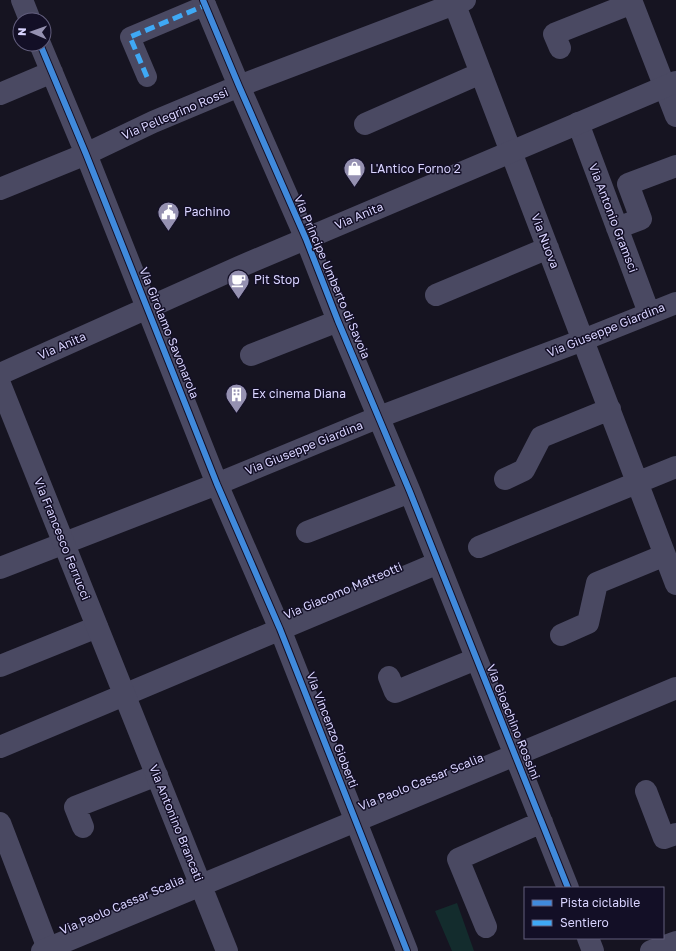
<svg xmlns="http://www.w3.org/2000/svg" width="676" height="951" font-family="'Golos Text',sans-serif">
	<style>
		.green { fill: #132c2d }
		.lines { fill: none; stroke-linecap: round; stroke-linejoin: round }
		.pedestrian { stroke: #4a4962; stroke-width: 20 }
		.minor { stroke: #4a4962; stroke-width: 22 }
		.tertiary { stroke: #4a4962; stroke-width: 22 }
		.quiet { stroke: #3fa9f5; stroke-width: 5; stroke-dasharray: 10 5; stroke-linecap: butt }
		.cycleway-casing { stroke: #130f26; stroke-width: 8 }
		.cycleway { stroke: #408adc; stroke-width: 6 }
		.labels { text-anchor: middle; stroke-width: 3; stroke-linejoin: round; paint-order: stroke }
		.street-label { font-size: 12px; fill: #d9d4ff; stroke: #130f26 }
		.poi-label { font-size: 12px; fill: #d9d4ff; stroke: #130f26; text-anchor: start }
	</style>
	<rect width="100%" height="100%" fill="#161421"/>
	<path class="green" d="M457 903 474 951H452L435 911Z"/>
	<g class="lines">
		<path class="pedestrian" d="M147 77 130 37 206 5"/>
		<path class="minor" d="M22 0 30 20
			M203 0 239 86 306 239 338 321 410 492 568 888
			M453 0 676 584
			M631 0 676 116
			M40 44 86 154 217 484 280 629 407 951
			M560 48 554 34 632 3
			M0 94 52 72
			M578 123 649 313
			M365 124 481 73
			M0 189 86 154 153 122 239 86 465 0
			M617 228 641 219 628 184 676 166
			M436 295 548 248
			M251 355 338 321
			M505 479 524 470 541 437 610 409
			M307 532 410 492
			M479 547 676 467
			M0 568 217 484 379 417 583 340 676 303
			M561 635 588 623 597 583 665 555
			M0 666 97 627
			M389 677 395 692 476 659
			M124 695 438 563
			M646 791 664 838 676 834
			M0 823 49 951
			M83 827 75 807 157 775
			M486 927 458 859 542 822
			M588 938 593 951
			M651 951 676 942"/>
		<path class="tertiary" d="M0 374 239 267 676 82
			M0 384 227 951
			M0 747 124 695
			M42 951C252 862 465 777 676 688"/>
		<path class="quiet" d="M147 77 130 37 206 5"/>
		<defs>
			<path id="cycleway" d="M203 0 239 86 306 239 338 321 410 492 568 888
				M40 44 86 154 217 484 280 629 407 951"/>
		</defs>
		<use href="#cycleway" class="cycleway-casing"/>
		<use href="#cycleway" class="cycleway"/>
	</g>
	<defs>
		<symbol id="shop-pin" viewBox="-11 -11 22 30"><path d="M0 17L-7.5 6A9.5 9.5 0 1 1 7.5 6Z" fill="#9591b1" stroke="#130f26"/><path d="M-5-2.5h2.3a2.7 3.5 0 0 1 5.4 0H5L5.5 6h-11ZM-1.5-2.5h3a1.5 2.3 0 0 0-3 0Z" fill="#fff"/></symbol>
		<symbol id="civic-pin" viewBox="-11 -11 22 30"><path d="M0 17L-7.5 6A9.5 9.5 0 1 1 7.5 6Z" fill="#9591b1" stroke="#130f26"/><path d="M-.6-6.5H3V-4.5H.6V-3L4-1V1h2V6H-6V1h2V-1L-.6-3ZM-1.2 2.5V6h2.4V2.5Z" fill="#fff"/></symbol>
		<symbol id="cafe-pin" viewBox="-11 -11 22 30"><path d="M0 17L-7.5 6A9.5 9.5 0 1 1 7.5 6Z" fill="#9591b1" stroke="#130f26"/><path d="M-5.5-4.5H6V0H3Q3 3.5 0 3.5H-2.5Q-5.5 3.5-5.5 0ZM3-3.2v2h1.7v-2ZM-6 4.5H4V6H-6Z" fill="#fff"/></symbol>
		<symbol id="building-pin" viewBox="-11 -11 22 30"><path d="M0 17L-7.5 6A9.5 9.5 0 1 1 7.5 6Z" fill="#9591b1" stroke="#130f26"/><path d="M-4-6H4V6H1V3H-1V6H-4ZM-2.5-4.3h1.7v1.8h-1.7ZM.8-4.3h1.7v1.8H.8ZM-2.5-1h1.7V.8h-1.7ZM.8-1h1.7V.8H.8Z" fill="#fff"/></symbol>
	</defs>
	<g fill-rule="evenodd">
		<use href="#shop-pin" x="342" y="156" width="25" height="34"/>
		<use href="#civic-pin" x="156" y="200" width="25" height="34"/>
		<use href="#cafe-pin" x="226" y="268" width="25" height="34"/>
		<use href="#building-pin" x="224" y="382" width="25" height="34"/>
	</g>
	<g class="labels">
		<g class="street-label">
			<text transform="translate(175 114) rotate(-23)" y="4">Via Pellegrino Rossi</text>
			<text transform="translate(359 216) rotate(-23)" y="4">Via Anita</text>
			<text transform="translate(613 218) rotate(69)" y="4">Via Antonio Gramsci</text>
			<text transform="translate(545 241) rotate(69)" y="4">Via Nuova</text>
			<text transform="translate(332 277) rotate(67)" y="4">Via Principe Umberto di Savoia</text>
			<text transform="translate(606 330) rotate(-22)" y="4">Via Giuseppe Giardina</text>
			<text transform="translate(169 333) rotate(68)" y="4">Via Girolamo Savonarola</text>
			<text transform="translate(62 346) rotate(-24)" y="4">Via Anita</text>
			<text transform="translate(304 448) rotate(-22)" y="4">Via Giuseppe Giardina</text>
			<text transform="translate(62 539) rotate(68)" y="4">Via Francesco Ferrucci</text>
			<text transform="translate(343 591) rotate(-23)" y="4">Via Giacomo Matteotti</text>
			<text transform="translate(513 722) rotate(68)" y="4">Via Gioachino Rossini</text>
			<text transform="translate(332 730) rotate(69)" y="4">Via Vincenzo Gioberti</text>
			<text transform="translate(421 782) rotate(-22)" y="4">Via Paolo Cassar Scalia</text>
			<text transform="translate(176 823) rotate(68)" y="4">Via Antonino Brancati</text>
			<text transform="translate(122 905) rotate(-23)" y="4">Via Paolo Cassar Scalia</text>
		</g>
		<g class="poi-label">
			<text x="370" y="173">L'Antico Forno 2</text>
			<text x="184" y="216">Pachino</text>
			<text x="254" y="284">Pit Stop</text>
			<text x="252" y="398">Ex cinema Diana</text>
		</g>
	</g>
	<rect x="524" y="887" width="140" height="52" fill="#130f26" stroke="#625e7d"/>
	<rect x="532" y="900" width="20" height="6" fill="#408adc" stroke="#625e7d"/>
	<text x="560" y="907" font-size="12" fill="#d9d4ff">Pista ciclabile</text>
	<rect x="532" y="920" width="20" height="6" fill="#3fa9f5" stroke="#625e7d"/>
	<text x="560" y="927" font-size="12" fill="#d9d4ff">Sentiero</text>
	<g transform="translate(32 32) rotate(272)"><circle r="19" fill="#130f26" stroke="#625e7d"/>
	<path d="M0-3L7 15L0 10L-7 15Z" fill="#9591b1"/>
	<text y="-6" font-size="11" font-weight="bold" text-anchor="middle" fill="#d9d4ff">N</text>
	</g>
</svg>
